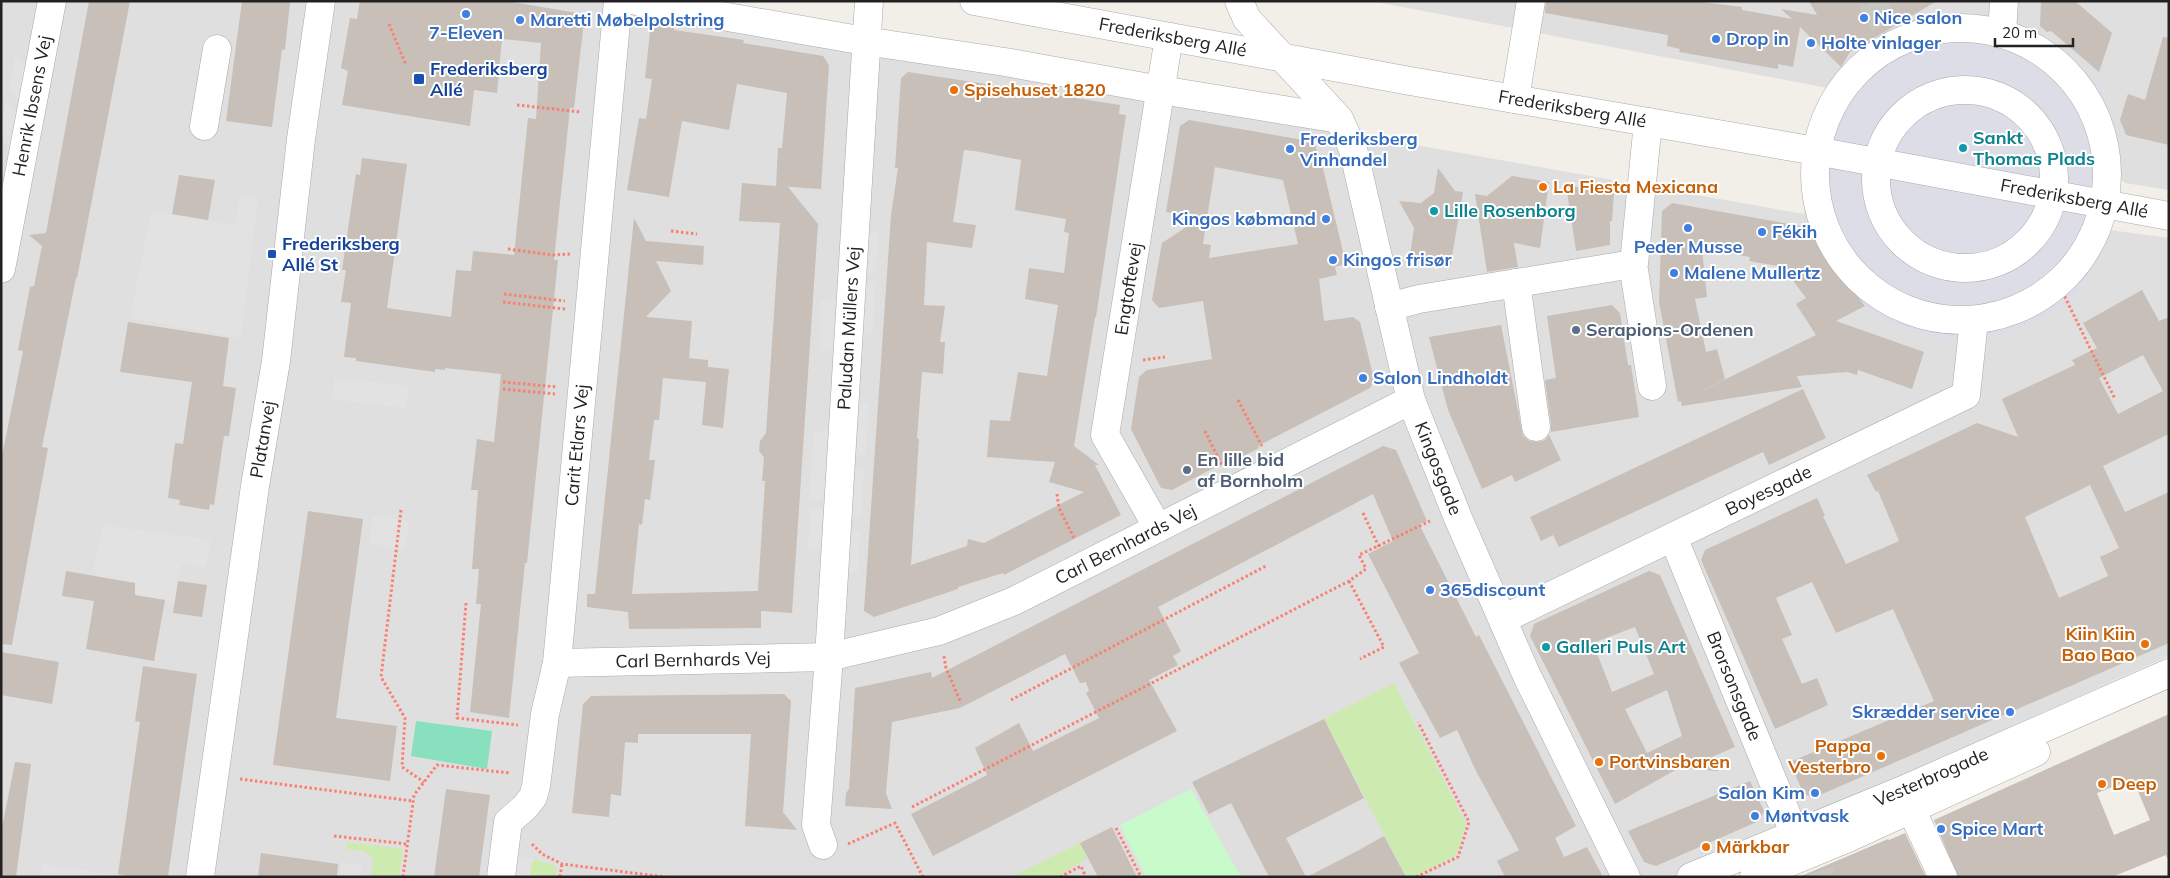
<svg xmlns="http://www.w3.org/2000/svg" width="2170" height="878" font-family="Mulish,sans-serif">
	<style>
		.residential { fill: #e0dfdf }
		.grass { fill: #cdebb0 }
		.park { fill: #c8facc }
		.pitch { fill: #88e0be }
		.parking { fill: #e2e2e2 }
		.plaza { fill: #dddde8 }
		.building { fill: #c7bfb8; fill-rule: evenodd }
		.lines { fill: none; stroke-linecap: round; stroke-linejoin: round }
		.minor-tunnel { stroke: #c8c6c1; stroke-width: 28; stroke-dasharray: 28 14; stroke-linecap: butt }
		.minor-casing { stroke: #a9a9a9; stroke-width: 29 }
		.path { stroke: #fa8072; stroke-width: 3; stroke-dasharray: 2.5 2.5; stroke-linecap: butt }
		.minor { stroke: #fff; stroke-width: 28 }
		.shop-dot { fill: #3f7fe0; stroke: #fff; stroke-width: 2 }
		.transit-dot { fill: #1a4fb4; stroke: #fff; stroke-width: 2 }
		.food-dot { fill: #e8710a; stroke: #fff; stroke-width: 2 }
		.culture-dot { fill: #0f9aa8; stroke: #fff; stroke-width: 2 }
		.service-dot { fill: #5c6f8a; stroke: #fff; stroke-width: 2 }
		.labels { text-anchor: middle; stroke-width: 4; stroke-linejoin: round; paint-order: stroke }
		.shop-label { font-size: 18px; font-weight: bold; fill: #366cbe; stroke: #fff; text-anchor: start }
		.street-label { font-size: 18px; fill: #222; stroke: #fff }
		.transit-label { font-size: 18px; font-weight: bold; fill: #164399; stroke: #fff; text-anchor: start }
		.food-label { font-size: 18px; font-weight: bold; fill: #c56008; stroke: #fff; text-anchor: start }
		.culture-label { font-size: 18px; font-weight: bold; fill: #0d838f; stroke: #fff; text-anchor: start }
		.service-label { font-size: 18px; font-weight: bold; fill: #4e5e75; stroke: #fff; text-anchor: start }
	</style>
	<rect width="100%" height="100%" fill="#f2efe9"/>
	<path class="residential" d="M1 1H605L1804 214 1815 238 2075 303 2110 230 2169 238V656L1675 877H1Z
		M1371 1H2169V190L2125 183 2119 178 2103 89 1851 66 1833 89Z"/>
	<path class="grass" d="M1394 683 1466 824 1456 856 1413 877H1406L1324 719Z
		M347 842 403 849 399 877H371L373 857 363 851 346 849Z
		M1080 843 1086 854V859L1056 877H1011Z
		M535 859 557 867 556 877H530L531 865Z"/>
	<path class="park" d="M1191 789 1241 877H1146L1120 825Z"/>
	<path class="pitch" d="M416 721 492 731 487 769 411 756Z"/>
	<path class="parking" d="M16 54 31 70 23 106 9 88Z
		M6 102 22 116 16 146 9 150 1 138V125Z
		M240 194 258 197 241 338 130 318 151 212 235 225Z
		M879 231 876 273 859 277 861 236Z
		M875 282 873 332 855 338 858 286Z
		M840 297 837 348 819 351 821 300Z
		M334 378 409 386 406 408 332 399Z
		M869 404 866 454 846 458 851 407Z
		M831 429 827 499 809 502 814 433Z
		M864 466 861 517 843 521 846 470Z
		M827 508 824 548 808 551 810 510Z
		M373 516 409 521 405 549 369 544Z
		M103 525 211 540 206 567 182 564 175 602 135 595 98 577 93 570Z
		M860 530 858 572 840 575 842 534Z
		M514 856 535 859 531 865 530 877H511Z
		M341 862 362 865 361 877H339Z
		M42 864 130 877H40Z"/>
	<path class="plaza" d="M1943 13 2040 36 2103 89 2119 178 2110 230 2075 303 2003 336 1940 339 1889 323 1865 304 1815 238 1804 214 1817 118 1833 89 1851 66Z"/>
	<path class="building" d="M89 1H130L77 278H76L42 447 48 448 12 645 1 644V461L23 351 18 350 30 287 34 286 42 246 29 235 46 233Z
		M242 1 290 2 285 50 282 49 272 127 226 121Z
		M360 1H506L577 13 584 21 574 108H570L554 260H558L527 563H525L509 718 470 712 481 604H476L479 569H472L478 490H471L477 439 494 442 501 374 445 368V370L435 369V372L356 361V358L344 357 351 303 341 302 346 270H342L356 174 360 175 362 158 407 164 387 308 451 317 456 270 471 271 473 251 514 255 528 118 536 119 541 43 502 39 497 93 474 90 470 126 342 105 348 71 341 68 350 18 357 19Z
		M1546 1H1694L1742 7V10L1792 19 1781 9 1817 15 1809 1H1937L1850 52 1841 67 1800 27 1793 67 1778 64V69L1679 52 1680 49 1667 46 1668 35 1545 13Z
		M2041 1H2075L2112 33 2099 72 2051 31 2047 32 2040 26Z
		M659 25 674 27V30L744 40 743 43 823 56 829 65 821 189 776 186 778 148H782L787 93 737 84 729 130 682 121 669 197 627 190 639 118 646 119 652 79 645 78 650 32Z
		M2163 37 2169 38V145L2126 135 2120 120 2128 94 2145 100Z
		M908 72 1120 105 1119 114 1126 115 1096 317H1095L1074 446 1099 465H1095L1121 515 1004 575 1003 573 958 587V589L874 617 864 611 891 215 898 168H895L901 78ZM964 150 975 151 1021 160 1015 210 1066 219 1064 232 1069 233 1064 273 1029 268 1025 299 1058 305 1047 376 1018 372 1010 421 990 420 987 457 1055 462 1049 482 1084 492 984 543 968 539 967 546 911 565 919 439 917 438 922 372 943 374 945 342H940L945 306 924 305 927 242 972 248 976 225 953 222Z
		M1189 120 1303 140V142L1315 144 1318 156H1320L1346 264 1335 267 1337 275 1319 279 1324 321 1353 317 1360 322 1374 379 1370 388 1258 446 1259 448 1227 465 1225 462 1172 490 1161 488 1131 429 1139 377 1147 370 1212 359 1203 301 1159 308 1152 300 1162 243 1200 218 1166 212 1180 126ZM1215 167 1283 180 1298 244 1209 258 1211 245 1203 244Z
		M1438 168 1455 191 1463 192 1450 268 1409 263 1414 228 1399 201 1421 203 1434 193Z
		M179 175 215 180 208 220 172 214Z
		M1512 176 1549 182 1540 248 1514 243 1518 267 1487 272 1475 194 1487 196Z
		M742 183 788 187 818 224 792 613 761 611V628L629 629 628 612 587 607V594H595L634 218 646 241 704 246 703 265 656 261 671 291 646 317 692 321 689 358 708 360V367L729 369 723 428 702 425 706 382 663 378 659 420H654L649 460H655L650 500 645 499 642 525 639 524 632 594 758 591 765 481H762L764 457 759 451 760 441 766 433 780 223 739 221Z
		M1566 185 1614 193 1612 221H1610V245L1576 251Z
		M1672 203 1806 227 1865 306 1836 321 1924 352 1912 389 1858 370 1857 375 1847 372 1797 376 1802 387 1682 406 1681 401 1678 402 1659 302 1662 211ZM1702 249 1750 257 1749 261 1783 267 1806 298 1796 304 1816 335 1685 399 1725 379 1717 349 1706 352 1695 299 1707 297Z
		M2142 290 2159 321 2169 317V434L2103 466 2125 512 2169 492V643L1813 798 1803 793 1790 762 1934 701 1893 609 1836 633 1812 582 1776 598 1792 635 1782 639 1802 684 1817 678 1828 705 1775 729 1701 560 1705 550 1817 498 1825 516H1823L1846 564 1899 541 1878 491 1876 492 1867 475 1977 423 2018 437 2002 399 2075 365 2072 360 2097 348 2083 323ZM2143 355 2163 391 2118 414 2099 378ZM2090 485 2119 548 2100 557 2108 576 2059 598 2025 517Z
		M1612 305 1620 313 1628 365H1631L1639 417 1551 432V425L1545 380 1556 378 1547 316Z
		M128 322 229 338 223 386 236 388 229 436H224L214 505 210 504 209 510 179 505 180 500 168 498 175 443 183 444 192 382 120 372Z
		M1501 325 1523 436 1530 441 1538 442 1545 440 1549 435 1561 460 1515 482 1512 475 1482 489 1448 410 1429 337Z
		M1803 389 1826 438 1769 465 1763 452 1559 547 1553 535 1541 541 1530 517Z
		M1383 446 1396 450 1427 521 1419 524 1476 637 1479 635 1576 826 1555 838 1564 857 1587 847 1603 877H1505L1497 861 1519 850 1476 771 1457 730 1440 738 1399 663 1419 653 1368 554 1393 541 1373 494 1158 607 1181 651 1173 656 1178 665 1149 680 1177 731 933 856 911 814 987 775 975 748 1019 723 1033 751 1099 718 1086 693 1089 691 1086 682 1080 683 1065 654 960 708 892 722 886 793 892 809 845 806 846 793 849 789 855 688 931 672 932 678Z
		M308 511 363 519 336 718 397 726 390 781 273 765Z
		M66 571 135 583V595L165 600 154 661 86 649 94 601 62 596Z
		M1649 571 1660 575 1735 747 1712 757 1718 771 1679 768 1615 804 1530 636 1534 624ZM1635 627 1654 674 1612 692 1593 643ZM1667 690 1682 736 1647 753 1625 709Z
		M178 581 207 585 202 617 173 613Z
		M1 652 59 662 52 704 1 695Z
		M143 666 197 674 168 877H133L118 874 140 722 135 721Z
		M784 694 791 701 783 812 797 830 745 826 751 734H638V743L625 742 621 796 611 794 609 817 572 813 583 704 591 696Z
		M2169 714V862L2166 855 2112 877H1958L1934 820ZM2133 779 2150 820 2114 835 2097 793Z
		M1324 719 1364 798 1286 838 1306 877H1269L1231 803 1209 814 1192 782Z
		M15 762 31 764 16 877H1V833Z
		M1750 781 1764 811 1759 821 1656 866 1644 862 1628 831Z
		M446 789 490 795 479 877H434Z
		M1112 827 1137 877H1098L1088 858 1080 843Z
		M1905 833 1926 877H1799L1888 839 1889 840Z
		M1384 836 1406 877H1307L1359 850Z
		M261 853 338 864 337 877H258Z"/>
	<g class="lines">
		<path class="minor-tunnel" d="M1872 1 1887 31
			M1819 871 1821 877"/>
		<defs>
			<g id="minor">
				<path d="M636 1 865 41 1005 62 1161 90 1339 119"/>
				<path id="s1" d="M974 1 1410 81 1816 151 2169 216"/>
				<path id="s2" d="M1239 1 1247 19 1339 119 1353 149 1411 400 1458 518 1527 676 1626 877"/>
				<circle cx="1961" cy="174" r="146"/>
				<path d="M2002 34 2004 1"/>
				<circle cx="1965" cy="179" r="89"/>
				<path d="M1515 99 1531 1"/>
				<path d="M1648 122 1634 264H1633L1652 386"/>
				<path d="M204 126 217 49"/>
				<path id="s3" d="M1 269 52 1"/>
				<path d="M1516 283 1536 427"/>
				<path d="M1389 307 1419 299 1633 264"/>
				<path id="s4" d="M1158 528 1105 435 1169 37"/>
				<path id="s5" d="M1673 537 1795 835"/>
				<path id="s6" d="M1503 619 1966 395 1974 320"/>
				<path id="s7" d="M557 663 829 657 939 631 1014 601 1411 400"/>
				<path d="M1903 792 1943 877"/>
				<path id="s8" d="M823 845 816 825 829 657 869 1"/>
				<path id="s9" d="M200 877 255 486 276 361 301 139 321 1"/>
				<path id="s10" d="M501 877 508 822 525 807 533 797 536 786 545 714 557 663 618 1"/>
				<path id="s11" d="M1691 877 1903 790 2169 673"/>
				<path d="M1754 877 1850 837 2036 752"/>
			</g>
		</defs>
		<use href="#minor" class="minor-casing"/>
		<path class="path" d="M389 24 406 65
			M517 105 581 112
			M671 231 697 234
			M508 249 553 255 570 254
			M2058 283 2115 399
			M504 294 565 301
			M503 302 565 309
			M1143 360 1165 357
			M503 382 557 387
			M503 389 555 394
			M1238 400 1262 446
			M1205 431 1222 466
			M1057 494 1059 508 1075 540
			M401 510 381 677 405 718 402 767 424 782
			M1363 513 1379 547
			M1349 581 1384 647 1360 659
			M466 603 457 718 518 725
			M944 656 946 668 961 703
			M1011 700 1266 566
			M240 779 413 801
			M912 807 1349 581 1366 569 1359 555 1430 521
			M1116 828 1141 877
			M334 836 407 844
			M532 844 542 854 562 864 665 877
			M848 844 895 823 923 877
			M403 877 414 795 437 765 510 773
			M560 877 562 864
			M1060 877 1081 866 1086 877
			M1416 877 1458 857 1469 822 1418 722"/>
		<use href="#minor" class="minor"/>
	</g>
	<g class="shop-dot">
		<circle cx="466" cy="14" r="5"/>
		<circle cx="1864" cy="18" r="5"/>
		<circle cx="520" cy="20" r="5"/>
		<circle cx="1716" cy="39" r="5"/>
		<circle cx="1811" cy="43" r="5"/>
		<circle cx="1290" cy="149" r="5"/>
		<circle cx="1326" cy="219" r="5"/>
		<circle cx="1688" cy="228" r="5"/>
		<circle cx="1762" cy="232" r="5"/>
		<circle cx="1333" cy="260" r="5"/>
		<circle cx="1674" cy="273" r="5"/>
		<circle cx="1363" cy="378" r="5"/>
		<circle cx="1430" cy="590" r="5"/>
		<circle cx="2010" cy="712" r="5"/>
		<circle cx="1815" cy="793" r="5"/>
		<circle cx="1755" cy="816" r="5"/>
		<circle cx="1941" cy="829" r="5"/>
	</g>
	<g class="transit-dot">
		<rect x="413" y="73" width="12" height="12" rx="2.5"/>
		<rect x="267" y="249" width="10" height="10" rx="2.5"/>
	</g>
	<g class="food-dot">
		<circle cx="954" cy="90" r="5"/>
		<circle cx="1543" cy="187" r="5"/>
		<circle cx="2145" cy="644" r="5"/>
		<circle cx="1881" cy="756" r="5"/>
		<circle cx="1599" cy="762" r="5"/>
		<circle cx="2102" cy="784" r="5"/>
		<circle cx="1706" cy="847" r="5"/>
	</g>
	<g class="culture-dot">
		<circle cx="1963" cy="148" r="5"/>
		<circle cx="1434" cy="211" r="5"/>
		<circle cx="1546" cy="647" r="5"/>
	</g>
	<g class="service-dot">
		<circle cx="1576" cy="330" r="5"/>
		<circle cx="1187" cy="470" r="5"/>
	</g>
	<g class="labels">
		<g class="shop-label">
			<text x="1874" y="24">Nice salon</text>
			<text x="530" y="26">Maretti Møbelpolstring</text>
			<text x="466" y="39" text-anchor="middle">7-Eleven</text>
			<text x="1726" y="45">Drop in</text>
			<text x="1821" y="49">Holte vinlager</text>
			<text x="1300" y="145">Frederiksberg<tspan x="1300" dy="21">Vinhandel</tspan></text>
			<text x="1316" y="225" text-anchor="end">Kingos købmand</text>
			<text x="1772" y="238">Fékih</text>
			<text x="1688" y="253" text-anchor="middle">Peder Musse</text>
			<text x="1343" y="266">Kingos frisør</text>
			<text x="1684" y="279">Malene Mullertz</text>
			<text x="1373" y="384">Salon Lindholdt</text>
			<text x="1440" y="596">365discount</text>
			<text x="2000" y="718" text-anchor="end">Skrædder service</text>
			<text x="1805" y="799" text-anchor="end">Salon Kim</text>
			<text x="1765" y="822">Møntvask</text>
			<text x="1951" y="835">Spice Mart</text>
		</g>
		<g class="street-label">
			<text dy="6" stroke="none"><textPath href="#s1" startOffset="202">Frederiksberg Allé</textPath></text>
			<text dy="6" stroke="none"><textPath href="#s3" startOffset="166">Henrik Ibsens Vej</textPath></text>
			<text dy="6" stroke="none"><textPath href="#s1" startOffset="608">Frederiksberg Allé</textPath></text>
			<text dy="6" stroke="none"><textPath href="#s1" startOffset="1118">Frederiksberg Allé</textPath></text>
			<text dy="6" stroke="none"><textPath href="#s4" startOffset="255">Engtoftevej</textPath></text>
			<text dy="6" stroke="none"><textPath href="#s8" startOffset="519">Paludan Müllers Vej</textPath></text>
			<text dy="6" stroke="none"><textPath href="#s9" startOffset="442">Platanvej</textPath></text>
			<text dy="6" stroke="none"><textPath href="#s10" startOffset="446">Carit Etlars Vej</textPath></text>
			<text dy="6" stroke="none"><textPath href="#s2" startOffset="520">Kingosgade</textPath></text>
			<text dy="6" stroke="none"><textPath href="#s6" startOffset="295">Boyesgade</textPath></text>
			<text dy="6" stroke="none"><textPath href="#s7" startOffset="591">Carl Bernhards Vej</textPath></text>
			<text dy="6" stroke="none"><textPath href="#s7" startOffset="136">Carl Bernhards Vej</textPath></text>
			<text dy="6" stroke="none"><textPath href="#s5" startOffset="161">Brorsonsgade</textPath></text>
			<text dy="6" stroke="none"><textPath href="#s11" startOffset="260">Vesterbrogade</textPath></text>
		</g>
		<g class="transit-label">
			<text x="430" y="75">Frederiksberg<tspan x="430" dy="21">Allé</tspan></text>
			<text x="282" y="250">Frederiksberg<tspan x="282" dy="21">Allé St</tspan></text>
		</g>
		<g class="food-label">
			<text x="964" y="96">Spisehuset 1820</text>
			<text x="1553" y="193">La Fiesta Mexicana</text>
			<text x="2135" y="640" text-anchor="end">Kiin Kiin<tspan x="2135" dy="21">Bao Bao</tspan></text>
			<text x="1871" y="752" text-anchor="end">Pappa<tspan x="1871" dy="21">Vesterbro</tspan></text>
			<text x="1609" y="768">Portvinsbaren</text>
			<text x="2112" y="790">Deep</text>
			<text x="1716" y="853">Märkbar</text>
		</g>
		<g class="culture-label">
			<text x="1973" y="144">Sankt<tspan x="1973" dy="21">Thomas Plads</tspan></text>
			<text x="1444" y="217">Lille Rosenborg</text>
			<text x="1556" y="653">Galleri Puls Art</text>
		</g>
		<g class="service-label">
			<text x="1586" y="336">Serapions-Ordenen</text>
			<text x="1197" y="466">En lille bid<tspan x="1197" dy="21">af Bornholm</tspan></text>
		</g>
	</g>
	<rect width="2170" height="878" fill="none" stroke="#222222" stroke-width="5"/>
	<path d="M1995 38v8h78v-8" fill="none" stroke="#222222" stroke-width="2.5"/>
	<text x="2002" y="38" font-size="15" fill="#222222" stroke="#ffffff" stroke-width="4" paint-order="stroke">20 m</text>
</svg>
